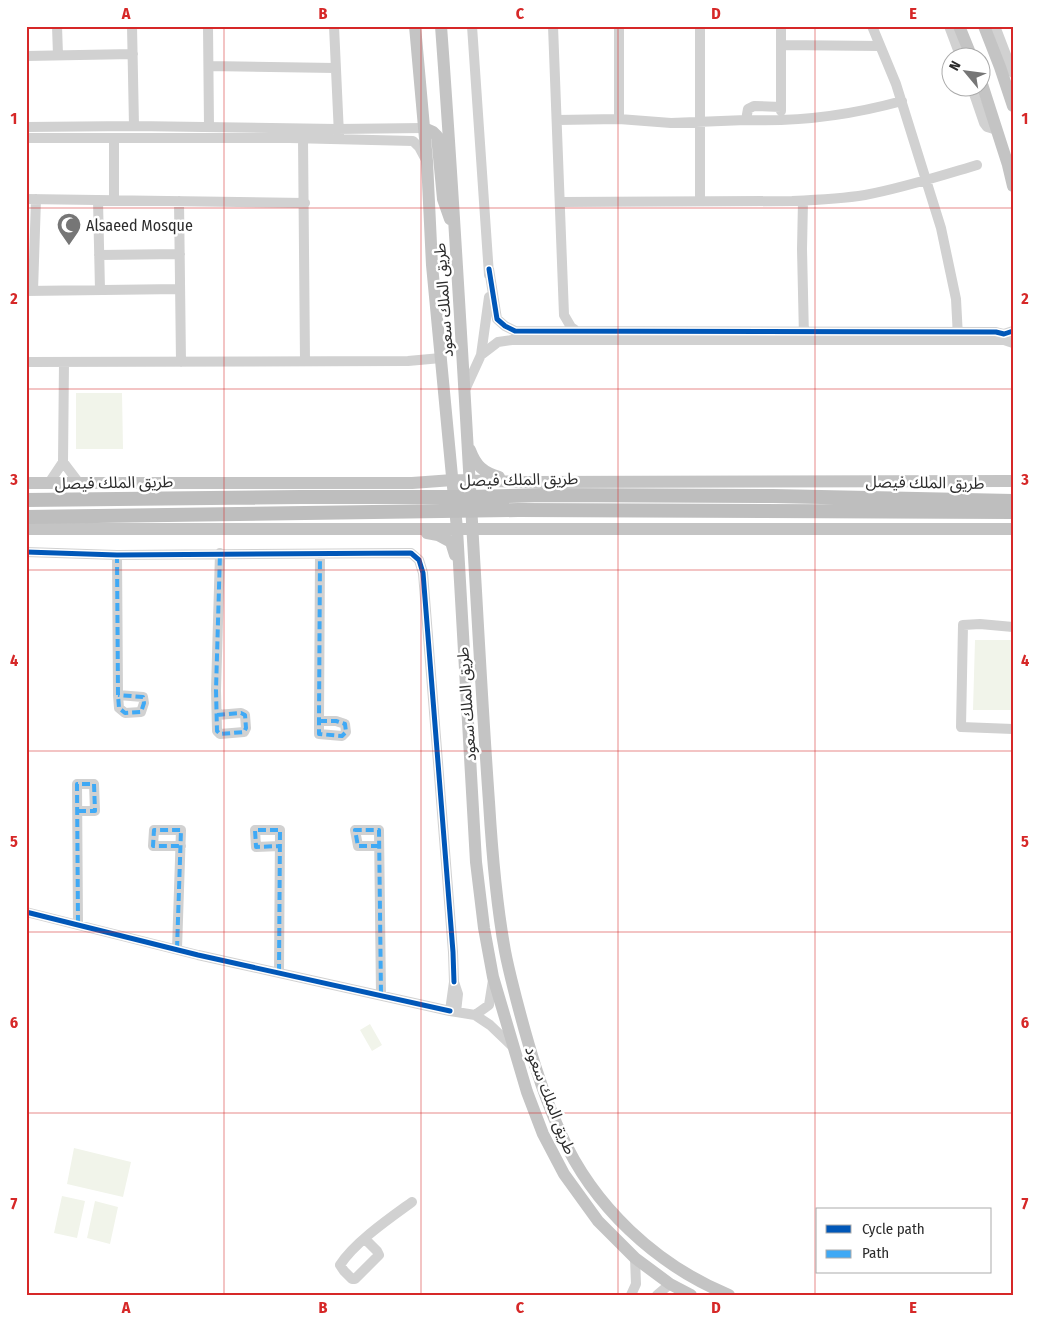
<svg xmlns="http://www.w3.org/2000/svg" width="1039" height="1321" font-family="'Fira Sans Condensed','Noto Sans Arabic',sans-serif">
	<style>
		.green { fill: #f1f4ea }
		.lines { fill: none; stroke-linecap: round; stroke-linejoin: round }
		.minor { stroke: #d1d1d1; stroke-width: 10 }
		.major { stroke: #c4c4c4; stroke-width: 12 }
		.highway { stroke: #bebebe; stroke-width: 14 }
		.quiet { stroke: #3fa9f5; stroke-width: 4; stroke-dasharray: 8 4; stroke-linecap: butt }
		.cycleway-casing { stroke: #fff; stroke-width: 8 }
		.cycleway { stroke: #0057b8; stroke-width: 5 }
		.grid { fill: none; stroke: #d62828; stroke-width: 1; stroke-opacity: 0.55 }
		.labels { text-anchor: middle; stroke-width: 5; stroke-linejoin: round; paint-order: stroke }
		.poi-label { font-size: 16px; fill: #2c2c2c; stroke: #fff; text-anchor: start }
		.street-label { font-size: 16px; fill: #2c2c2c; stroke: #fff }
		.neatline { fill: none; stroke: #d62828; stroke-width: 2 }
		.grid-label { font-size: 16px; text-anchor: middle; font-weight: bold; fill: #d62828 }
	</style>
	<rect width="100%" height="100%" fill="#fff"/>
	<path class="green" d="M76 393H122L123 449H76Z
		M975 640H1013L1012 710H973Z
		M370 1024 382 1045 372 1051 360 1030Z
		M74 1148 131 1162 123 1197 67 1184Z
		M62 1196 85 1201 77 1238 54 1233Z
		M95 1201 118 1207 110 1244 87 1238Z"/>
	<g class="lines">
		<path class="minor" d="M57 26 58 55
			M132 26 134 126
			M208 26 209 127
			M334 26 339 135
			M472 26 489 275
			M553 26 564 315 571 327 578 332
			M700 26V201
			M872 26 896 84 941 228 956 299 958 337
			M949 26 961 58
			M995 26 1013 73
			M781 45 880 46
			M26 56 133 54
			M209 66 335 68
			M972 88 984 123 987 127 997 130
			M781 107 754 106 748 109 746 120C798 122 851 115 902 101
			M781 111V26
			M619 119V26
			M557 120 619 119 671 123 746 120
			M26 127 134 126 337 129 424 128
			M26 138H290L413 141 419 147 426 160
			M303 139 305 361
			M26 199 305 203
			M98 200 100 290
			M114 200V138
			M179 201 181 362
			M803 201 802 249 804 337
			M560 202 792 201C817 200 841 199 865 195 903 188 940 176 977 165
			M99 255 180 254
			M489 269 497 319 505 326 515 331 996 332 1004 334 1013 331
			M26 291 180 289
			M33 291 36 199
			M481 355 498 342 512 340H1004L1013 343
			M26 362 408 361 441 358
			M465 390 481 355 489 297
			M63 462 79 483
			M49 483 63 462 64 362
			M26 552 117 555 411 553 419 560 423 573 453 952 454 982
			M117 555 118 695 119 708 125 713 141 712 144 703 143 697 118 695
			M1013 627 980 624 963 625 961 727 1013 729
			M217 715 241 713 245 715 246 728 244 732 220 734 217 731 216 690 220 553
			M319 721H336L345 724 346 732 342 736 319 734V721L320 554
			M78 811H95L94 784H77L78 925
			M379 846H358L355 830H379L381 995
			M26 912 198 955 450 1011
			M177 949 181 830H154L153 846H181
			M279 972 280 830H255L256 847 280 846
			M493 980 489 1005 475 1015 490 1025 513 1047
			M456 1012 458 994 454 982 450 1011 475 1015
			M365 1239 377 1251 379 1255 355 1279H352L344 1271 340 1265C355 1242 390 1218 412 1202
			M631 1295 636 1284 635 1258
			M657 1295 670 1284"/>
		<path class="major" d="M415 26 427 161 432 265 457 529 476 862 484 928 493 977 527 1092 543 1134 564 1174 598 1221 635 1258 670 1284 691 1295
			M441 26C455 214 465 403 476 591 480 662 484 732 489 802 492 852 496 902 505 951 508 967 512 982 516 998 528 1044 541 1090 561 1134 593 1206 656 1265 729 1295
			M959 26 972 58
			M984 26 1000 67 1013 106
			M982 84 1008 165 1013 186
			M424 128 433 132 437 136 443 199 450 219
			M470 450C476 466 483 472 499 477
			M26 483H412L453 480 524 482 1013 481
			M26 529H1013
			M427 533 438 535 451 542 455 555"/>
		<path class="highway" d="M26 500 301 497H468L543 495 773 496 1013 501
			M26 517 518 510 1013 512"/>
		<path class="quiet" d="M117 555 118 695 119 708 125 713 141 712 144 703 143 697 118 695
			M217 715 241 713 245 715 246 728 244 732 220 734 217 731 216 690 220 553
			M319 721H336L345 724 346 732 342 736 319 734V721L320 554
			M78 811H95L94 784H77L78 925
			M379 846H358L355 830H379L381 995
			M177 949 181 830H154L153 846H181
			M279 972 280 830H255L256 847 280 846"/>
		<defs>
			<path id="cycleway" d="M489 269 497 319 505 326 515 331 996 332 1004 334 1013 331
				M26 552 117 555 411 553 419 560 423 573 453 952 454 982
				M26 912 198 955 450 1011"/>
		</defs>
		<use href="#cycleway" class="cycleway-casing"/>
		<use href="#cycleway" class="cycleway"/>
	</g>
	<path class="grid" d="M224 26V1295M421 26V1295M618 26V1295M815 26V1295M26 208H1013M26 389H1013M26 570H1013M26 751H1013M26 932H1013M26 1113H1013"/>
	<defs>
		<symbol id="mosque-pin" viewBox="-11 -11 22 30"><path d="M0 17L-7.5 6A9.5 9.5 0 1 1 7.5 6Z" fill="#767676" stroke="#fff"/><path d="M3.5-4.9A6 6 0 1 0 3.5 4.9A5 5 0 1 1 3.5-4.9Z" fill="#fff"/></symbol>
	</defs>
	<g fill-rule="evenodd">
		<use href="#mosque-pin" x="55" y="211" width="28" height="38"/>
	</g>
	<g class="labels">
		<g class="poi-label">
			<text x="86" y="231">Alsaeed Mosque</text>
		</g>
		<g class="street-label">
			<text transform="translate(443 300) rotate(-94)" y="6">طريق الملك سعود</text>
			<text transform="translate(519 479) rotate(-1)" y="6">طريق الملك فيصل</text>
			<text transform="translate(114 482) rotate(-1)" y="6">طريق الملك فيصل</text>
			<text transform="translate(925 482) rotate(1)" y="6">طريق الملك فيصل</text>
			<text transform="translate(466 704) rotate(-94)" y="6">طريق الملك سعود</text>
			<text transform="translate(551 1100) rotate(69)" y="6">طريق الملك سعود</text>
		</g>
	</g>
	<rect width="1039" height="1321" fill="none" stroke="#ffffff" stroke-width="55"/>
	<rect x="816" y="1208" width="175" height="65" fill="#ffffff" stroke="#ababab"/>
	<rect x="826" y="1225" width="25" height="8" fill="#0057b8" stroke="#ababab"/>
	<text x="862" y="1234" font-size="15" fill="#2c2c2c">Cycle path</text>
	<rect x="826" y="1250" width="25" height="8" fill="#3fa9f5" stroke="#ababab"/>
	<text x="862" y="1258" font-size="15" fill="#2c2c2c">Path</text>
	<g transform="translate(966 72) rotate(299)"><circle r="24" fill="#ffffff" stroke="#ababab"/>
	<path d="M0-4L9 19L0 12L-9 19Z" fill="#767676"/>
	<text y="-8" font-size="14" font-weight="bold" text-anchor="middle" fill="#2c2c2c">N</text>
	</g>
	<rect x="28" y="28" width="984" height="1266" class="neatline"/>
	<g class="grid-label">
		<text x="126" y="19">A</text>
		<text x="323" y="19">B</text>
		<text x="520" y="19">C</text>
		<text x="716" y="19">D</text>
		<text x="913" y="19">E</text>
		<text x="14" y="124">1</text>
		<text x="1025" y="124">1</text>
		<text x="14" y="304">2</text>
		<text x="1025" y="304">2</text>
		<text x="14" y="485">3</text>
		<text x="1025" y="485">3</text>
		<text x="14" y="666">4</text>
		<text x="1025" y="666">4</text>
		<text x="14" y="847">5</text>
		<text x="1025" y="847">5</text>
		<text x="14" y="1028">6</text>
		<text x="1025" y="1028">6</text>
		<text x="14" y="1209">7</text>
		<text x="1025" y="1209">7</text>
		<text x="126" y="1313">A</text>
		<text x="323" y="1313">B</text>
		<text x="520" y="1313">C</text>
		<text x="716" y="1313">D</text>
		<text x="913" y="1313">E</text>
	</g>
</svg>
